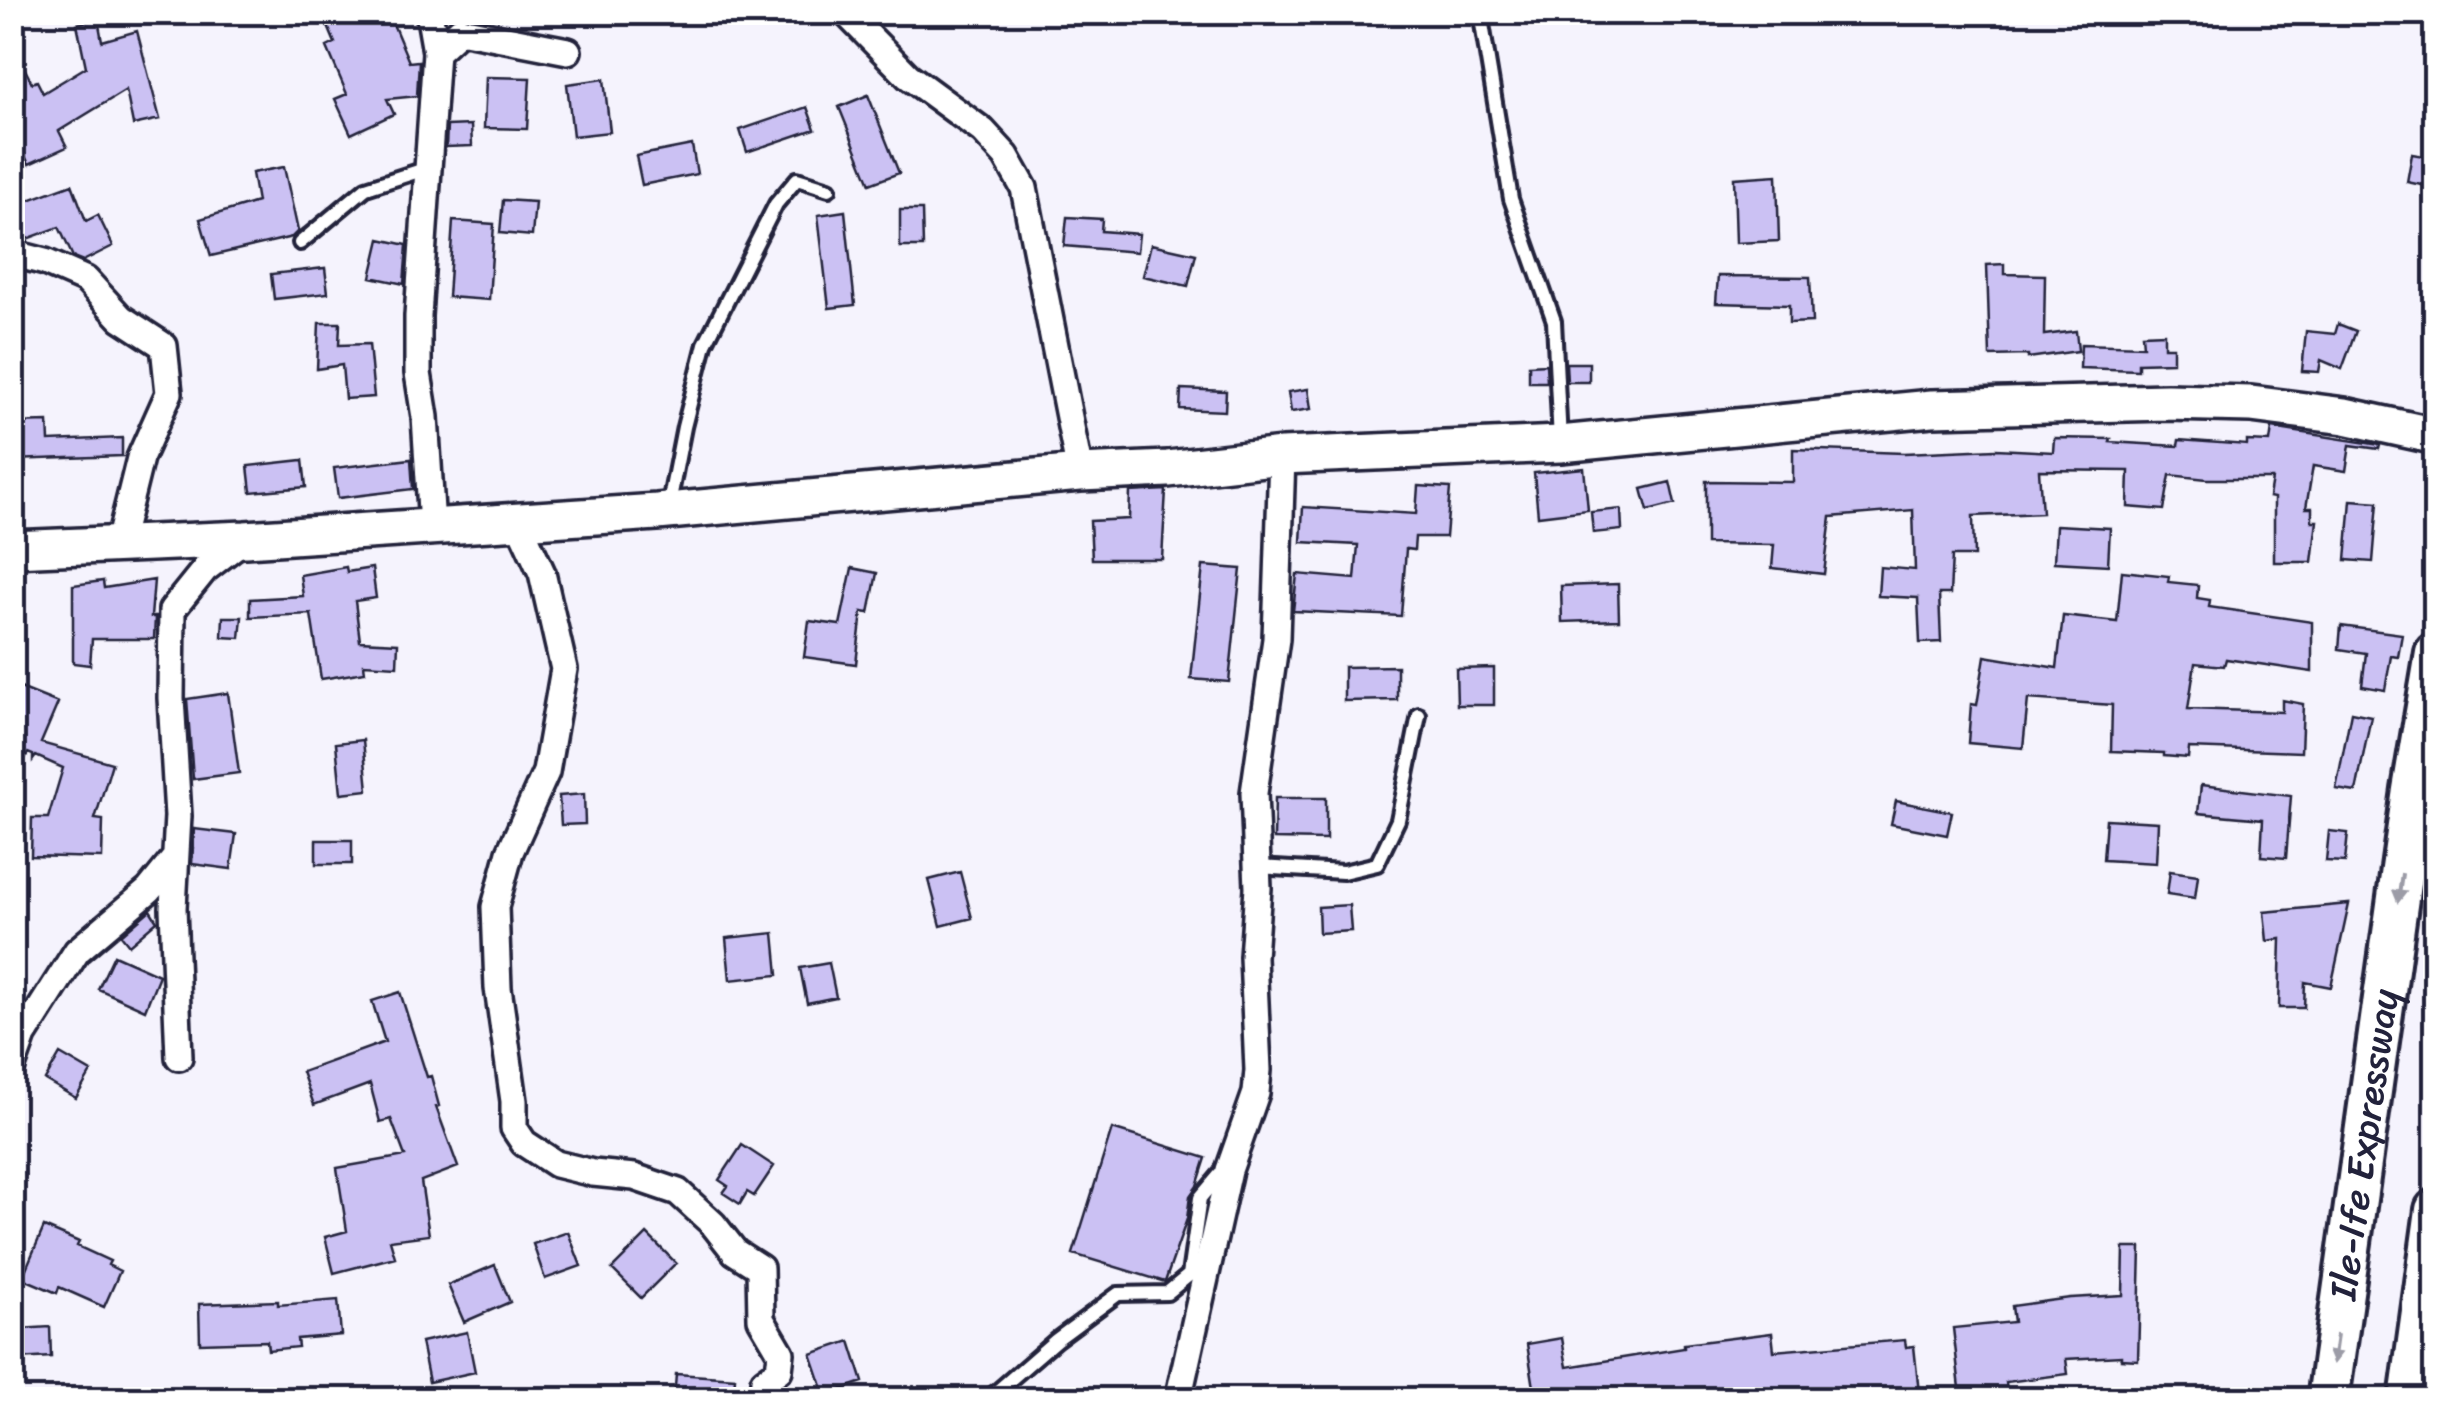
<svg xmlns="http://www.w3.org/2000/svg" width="2448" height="1412" font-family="Sriracha,sans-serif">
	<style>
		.building { fill: #cbc1f3; stroke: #22223b; stroke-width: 2.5 }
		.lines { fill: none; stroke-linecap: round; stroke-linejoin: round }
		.service-casing { stroke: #22223b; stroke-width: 20 }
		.minor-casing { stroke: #22223b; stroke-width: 32 }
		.secondary-casing { stroke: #22223b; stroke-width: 42 }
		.trunk-casing { stroke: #22223b; stroke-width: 48 }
		.service { stroke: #fff; stroke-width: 12 }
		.minor { stroke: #fff; stroke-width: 25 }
		.secondary { stroke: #fff; stroke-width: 35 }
		.trunk { stroke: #fff; stroke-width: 40 }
		.oneway { fill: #9c9ca7 }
		.labels { text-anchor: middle; stroke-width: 8; stroke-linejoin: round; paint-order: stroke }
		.street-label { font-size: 38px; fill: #22223b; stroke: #fff }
	</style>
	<rect width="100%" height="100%" fill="#f5f3fd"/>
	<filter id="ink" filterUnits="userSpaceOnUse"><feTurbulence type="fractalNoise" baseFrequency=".01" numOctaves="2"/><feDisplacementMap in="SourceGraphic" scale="20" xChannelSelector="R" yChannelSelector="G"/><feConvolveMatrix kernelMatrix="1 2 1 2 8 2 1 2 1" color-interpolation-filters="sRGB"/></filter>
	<g filter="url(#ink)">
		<path class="building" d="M322 12H388L409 62 419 61 417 96 387 99 394 114 351 134 335 99 347 94 327 47 335 43Z
			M98 19 102 41 137 31 160 119 133 125 126 90 59 131 67 147 29 164 12 129V44L32 83 37 81 43 93 86 67 77 24Z
			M486 77 530 78 527 129 484 128Z
			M604 79 610 132 573 136 567 84Z
			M868 95 899 173 870 184 839 107Z
			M807 107 815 129 747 152 740 130Z
			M471 125 472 146 446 147 447 126Z
			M692 145 697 174 642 185 636 156Z
			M2412 154 2436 158V188L2407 182Z
			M284 167 298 231 292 237 211 256 200 219 257 202 252 173Z
			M1777 175 1779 241 1736 243 1734 178Z
			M72 184 86 221 98 215 113 246 83 261 73 257 59 227 27 239 12 231V206Z
			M503 200 535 202 532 236 500 233Z
			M900 210H922L923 247H900Z
			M845 211 855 305 829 308 818 215Z
			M1067 217 1102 219 1101 231 1139 234 1137 252 1064 246Z
			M453 221 494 224 489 300 448 297Z
			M380 239 407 245 404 284 371 277Z
			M1151 244 1196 254 1188 286 1143 276Z
			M2004 264V274L2045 275 2044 335 2076 331 2078 351 2028 358V355L1990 356 1987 265Z
			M325 268 328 293 274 299 271 274Z
			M1718 276 1810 277 1812 322 1789 323V305L1716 303Z
			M319 323H340L339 345 369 344 374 397 345 399 342 365 317 369Z
			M2338 324 2356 331 2342 369 2321 360 2319 372 2302 371 2306 331 2335 334Z
			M2164 333V347H2173V362L2138 363V370L2080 368 2081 344 2143 346 2142 334Z
			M1566 363H1589V382H1567Z
			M1546 364 1547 382H1529V365Z
			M1181 389 1226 391 1225 411 1180 409Z
			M1308 389 1311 409 1291 412 1288 392Z
			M48 422 49 441 122 438V456L12 460V423Z
			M2272 428 2380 445 2379 449 2350 445 2346 471 2313 466 2306 508H2312V521H2317L2312 562H2274V498L2269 497 2272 479H2207L2170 475 2164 510 2128 507 2129 471 2039 470 2042 513 1973 516 1974 556H1952L1950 594H1939L1941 642 1920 643 1918 598 1878 596 1880 567 1915 570 1913 510 1831 517 1824 574 1772 568 1774 545 1706 544V481L1793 482V449L1904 453 1996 449 2053 452 2054 438 2111 439 2110 442 2178 446 2179 440 2247 445V441L2270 442Z
			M411 459 413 489 338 498 334 468Z
			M303 460 306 487 251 492 248 466Z
			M1584 468 1588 510 1538 516 1534 473Z
			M1670 482 1675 504 1648 511 1642 489Z
			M1418 486 1450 488 1446 537H1415L1414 550 1406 549 1401 616 1293 611 1297 574 1355 579 1358 545 1301 542 1303 507 1416 514Z
			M1166 490 1162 559H1092L1090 521 1129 519 1130 492Z
			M2351 500 2378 502 2373 562 2346 560Z
			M1621 509 1622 530 1593 533 1591 512Z
			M2056 525 2110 528 2108 565 2054 562Z
			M1203 566 1241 569 1229 682 1191 679Z
			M346 567 347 572 372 568 376 598 355 601 360 641 398 643 397 666 364 664 365 672 321 679 311 614 250 617V599L303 596 300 575Z
			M852 568 877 573 869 613 862 612 856 664 804 657 809 621 840 625Z
			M2122 571 2169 576 2168 582 2198 585 2197 598 2210 600 2209 607 2312 622V672L2226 659 2224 666 2195 663 2188 709 2282 712V700L2303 704 2301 752 2189 748 2188 758 2164 756V753L2111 751 2112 705 2028 699 2023 748 1968 743 1971 704 1977 705 1985 656 2057 668 2063 616 2117 622Z
			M154 580 151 617H155L154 639H92L90 665 73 663V585L103 581 104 588Z
			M1618 584 1619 620 1562 622 1561 586Z
			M223 617H242L240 638 222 637Z
			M2341 626 2402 634 2398 657 2391 656 2385 690 2362 686 2366 653 2339 649Z
			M1397 666V700L1344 701V667Z
			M1494 668V705H1457L1456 669Z
			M18 687 58 703 41 743 112 763 95 819 103 820 102 858 31 856 32 818H48L63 768 36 756 33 760V755L28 753 12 782V699Z
			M228 693 239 773 193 779 187 699Z
			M2351 712 2371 716 2356 792 2336 789Z
			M363 740 368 790 341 793 336 743Z
			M2201 785 2291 796 2286 858 2261 856 2263 819 2198 813Z
			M584 794 585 824 561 825 559 796Z
			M1275 798H1326V840L1274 839Z
			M1896 801 1952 812 1947 835 1891 824Z
			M2106 819 2158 822 2156 863 2103 860Z
			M194 829 236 834 231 869 192 864Z
			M2329 831 2348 833 2345 862 2326 861Z
			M316 840H352V864H316Z
			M2170 871 2198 875 2195 898 2167 894Z
			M960 872 972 918 941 926 929 880Z
			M2349 904 2331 987 2305 982 2304 1008H2279L2281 939 2267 941 2264 912Z
			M1349 905 1351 931 1319 933 1318 907Z
			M150 910 157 921 129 945 121 935Z
			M774 933 778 975 730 980 726 938Z
			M114 955 159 975 145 1010 98 989Z
			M829 963 836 997 807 1003 800 968Z
			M400 992 427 1077 431 1076 439 1106 436 1107 458 1167 421 1181 429 1235 390 1240 395 1257 334 1273 325 1237 347 1231 337 1168 405 1156 391 1119 380 1122 370 1084 314 1105 302 1072 385 1042 372 1001Z
			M60 1054 91 1072 76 1098 45 1080Z
			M1112 1129 1206 1158 1197 1186 1190 1196 1187 1219 1165 1282 1073 1254Z
			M742 1145 774 1166 754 1196 747 1192 740 1204 723 1193 728 1186 719 1180Z
			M44 1227 79 1242 77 1246 110 1261 108 1265 120 1271 104 1307 59 1287 57 1293 22 1278Z
			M568 1232 581 1266 545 1279 533 1244Z
			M647 1234 676 1263 641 1298 612 1269Z
			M2124 1248H2141L2138 1360 2121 1359V1356L2066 1359 2068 1374 2006 1382 2007 1393 1992 1394V1400L1961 1397 1953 1328 2014 1322 2012 1306 2070 1298 2123 1295Z
			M495 1265 510 1302 464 1322 448 1285Z
			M338 1300 341 1335 297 1339 298 1347 268 1350 267 1341 200 1343 199 1304 278 1301V1305Z
			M50 1327 51 1357 18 1359 19 1329Z
			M467 1332 475 1372 429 1382 421 1342Z
			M1772 1333 1774 1351 1905 1340 1906 1347 1914 1346 1919 1393 1910 1394 1911 1400H1536L1527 1344 1562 1338 1567 1367 1684 1348V1344Z
			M850 1341 863 1382 825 1395 811 1354Z
			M676 1374 735 1378 733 1400H674Z"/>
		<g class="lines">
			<defs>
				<path id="service" d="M1480 12 1511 199 1554 321 1560 441
					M300 243 366 188 428 168
					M668 509 684 427 705 344 776 204 797 179 829 189
					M1257 867 1343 872 1377 864 1398 820 1419 715
					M987 1400 1056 1340 1118 1294 1167 1293 1189 1275 1200 1198 1222 1172"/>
				<path id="minor" d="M429 12 436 52
					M845 12 908 76 983 131 1006 156 1024 188 1080 473
					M12 247 22 256 45 262 86 280 121 318 164 346 169 393 140 458 119 543
					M518 521 542 573 564 669 546 772 510 852 495 907 498 988 514 1101V1128L524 1143 556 1164 593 1173 634 1177 678 1192 713 1224 735 1252 760 1268 761 1319 781 1353 779 1370 764 1381 769 1400
					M432 526 425 417 418 373V316L436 52 460 30 568 51
					M179 1057 173 908 178 816 171 698 172 610 205 569 244 539
					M12 1067 23 1036 77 951 149 890 175 858
					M1178 1400 1229 1170 1256 1093 1258 1070 1253 957 1258 888 1254 793 1276 639 1282 456"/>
				<path id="secondary" d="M12 549 245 539 657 512 1080 473 1168 469 1282 456 1560 444 1932 408 2167 402 2251 404 2345 416 2436 436"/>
				<g id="trunk">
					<path id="s1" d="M2328 1400 2413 790 2436 653"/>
					<path d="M2410 1400 2436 1210"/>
				</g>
			</defs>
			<use href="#service" class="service-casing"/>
			<use href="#minor" class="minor-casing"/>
			<use href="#secondary" class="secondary-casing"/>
			<use href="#trunk" class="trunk-casing"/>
			<use href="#service" class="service"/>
			<use href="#minor" class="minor"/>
			<use href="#secondary" class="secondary"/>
			<use href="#trunk" class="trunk"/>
		</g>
		<defs><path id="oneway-solid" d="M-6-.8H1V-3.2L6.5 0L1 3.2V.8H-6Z" transform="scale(2.5)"/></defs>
		<g class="oneway">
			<use href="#oneway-solid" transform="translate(2400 888) rotate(98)"/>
			<use href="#oneway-solid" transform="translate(2335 1349) rotate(98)"/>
		</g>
	</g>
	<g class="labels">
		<g class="street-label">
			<text dy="13" stroke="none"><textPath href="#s1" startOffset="258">Ile-Ife Expressway</textPath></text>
		</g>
	</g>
	<rect width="2448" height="1412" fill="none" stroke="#fff" stroke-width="50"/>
	<rect x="25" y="25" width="2398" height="1362" fill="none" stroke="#22223b" stroke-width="4" filter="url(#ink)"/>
</svg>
